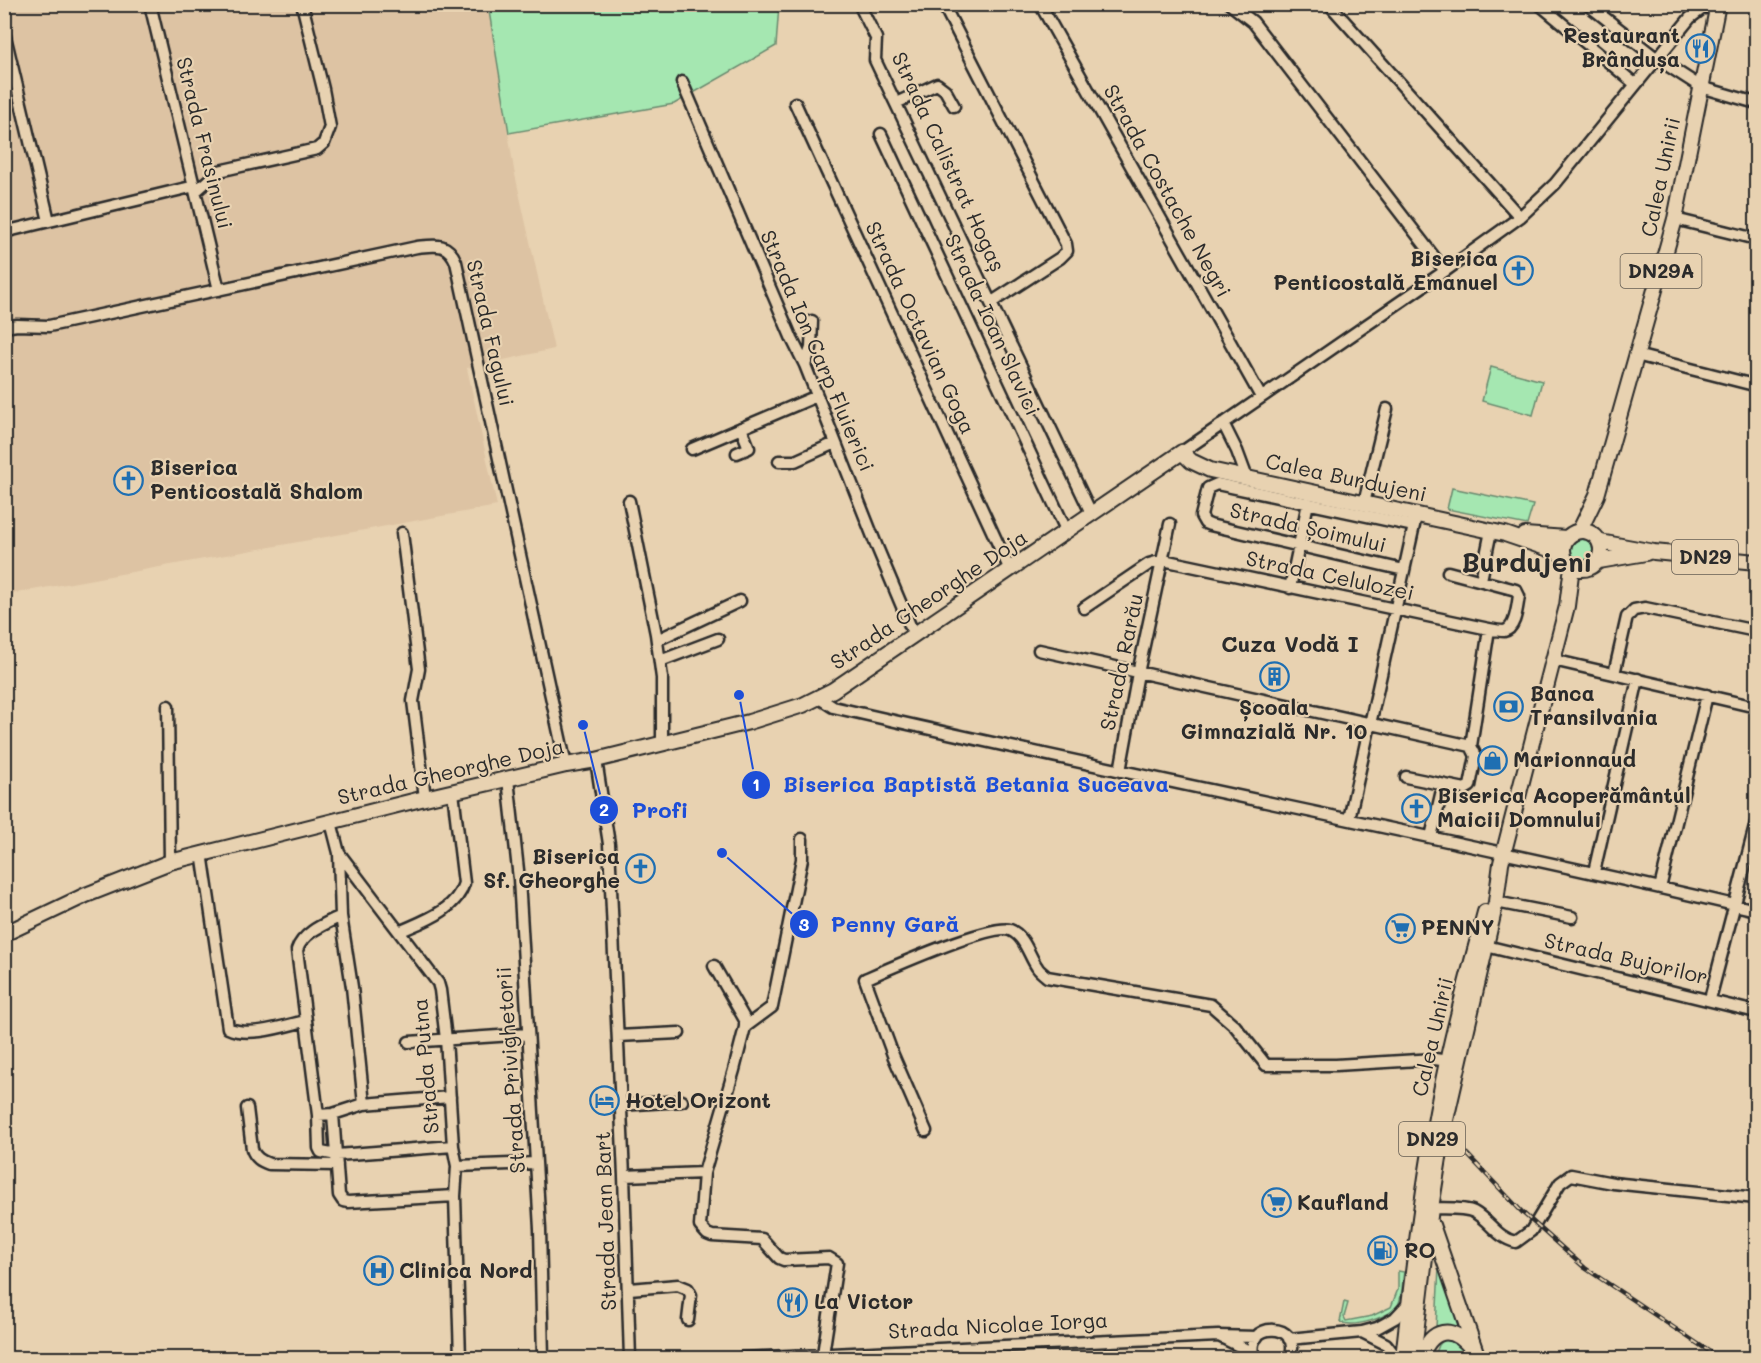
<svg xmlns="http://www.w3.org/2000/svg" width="1761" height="1363" font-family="Mali,sans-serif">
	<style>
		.built { fill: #ddc3a3 }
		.green { fill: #a5e7b1; stroke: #68896e; stroke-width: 1.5 }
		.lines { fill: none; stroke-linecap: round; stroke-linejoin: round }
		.minor-casing { stroke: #2b2b2b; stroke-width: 15 }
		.major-casing { stroke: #2b2b2b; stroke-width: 18 }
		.minor { stroke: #e8d2b1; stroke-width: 10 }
		.major { stroke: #e8d2b1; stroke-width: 14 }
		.rail-casing { stroke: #2b2b2b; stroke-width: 4.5 }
		.rail { stroke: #e8d2b1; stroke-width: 2; stroke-dasharray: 7; stroke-linecap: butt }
		.labels { text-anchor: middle; stroke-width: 4.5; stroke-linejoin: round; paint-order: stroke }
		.shield { fill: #e8d2b1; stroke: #645d53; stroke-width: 1.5 }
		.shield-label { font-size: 20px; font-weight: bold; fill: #2b2b2b }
		.poi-label { font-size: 21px; font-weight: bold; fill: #2b2b2b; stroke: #e8d2b1; text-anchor: start }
		.street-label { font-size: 21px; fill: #2b2b2b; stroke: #e8d2b1 }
		.neighbourhood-label { font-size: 22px; font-weight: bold; fill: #2b2b2b; stroke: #e8d2b1 }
		.district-label { font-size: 27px; font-weight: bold; fill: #2b2b2b; stroke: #e8d2b1 }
		.leader { fill: none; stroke: #1d4ed8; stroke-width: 2 }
		.callout-dot { fill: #1d4ed8; stroke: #e8d2b1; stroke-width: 2 }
		.mark-label { font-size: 18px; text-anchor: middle; font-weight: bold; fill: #fff }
		.callout-label { font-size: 22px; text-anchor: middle; font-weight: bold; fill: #1d4ed8; stroke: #e8d2b1; stroke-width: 4.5; stroke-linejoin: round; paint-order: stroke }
	</style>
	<rect width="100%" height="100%" fill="#e8d2b1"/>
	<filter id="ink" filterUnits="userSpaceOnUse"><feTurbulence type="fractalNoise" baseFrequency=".0167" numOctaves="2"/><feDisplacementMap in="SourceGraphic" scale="12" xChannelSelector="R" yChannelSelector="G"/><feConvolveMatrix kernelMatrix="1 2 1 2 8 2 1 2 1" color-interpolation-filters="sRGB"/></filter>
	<g filter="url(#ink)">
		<path class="built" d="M5 5H488L514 170 554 349 467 368 497 506 5 595Z"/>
		<path class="green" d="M488 5H779L776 46 674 104 509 133Z
			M1491 367 1542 381 1533 415 1482 401Z
			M1452 488 1533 505 1527 525 1447 509Z
			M1571 550a11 11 0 1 1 22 0a11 11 0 1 1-22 0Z
			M1439 1266 1467 1335 1436 1328Z
			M1398 1271 1404 1272C1402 1282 1403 1296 1398 1305 1390 1318 1353 1328 1340 1322L1344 1302 1348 1303 1344 1317 1346 1321 1372 1316 1391 1307 1398 1289Z
			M1446 1337 1467 1348 1471 1358H1434L1439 1345Z"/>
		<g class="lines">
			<defs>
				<path id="minor" d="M150 4 219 290
					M859 4 876 38 875 60 1092 515
					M943 4 1066 244 1067 251 1060 258 992 302
					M1040 4 1261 397
					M1230 4 1253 22 1445 271
					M1329 4 1520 217
					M1539 4 1635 84
					M1587 4 1656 58 1701 87 1756 103
					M4 32 49 221
					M682 82 792 339 805 365 877 547 914 635
					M795 103 1010 570
					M896 103 937 84 945 90 954 106
					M881 134 1067 532
					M196 191 219 171 317 149 324 143 330 127 323 89 302 4
					M1675 219 1756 239
					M4 232 195 186
					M4 327 17 325 49 326 417 247C436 245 448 242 456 262L566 765
					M1636 355 1750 384
					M805 365 811 348 812 321
					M1223 423 1237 451 1247 478
					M692 449 817 396
					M1182 452 1445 271 1520 217 1555 184 1690 18 1703 8 1717 7
					M737 453 749 448 741 428
					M779 461H795L835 443
					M629 501 656 634 662 678V743
					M1364 503 1387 409
					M402 533 419 669 413 701 425 798
					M1404 570 1210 525 1205 523 1201 516 1208 488 1217 484 1414 526
					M1481 580 1491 531
					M1290 588 1308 503
					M1084 608 1149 564 1163 560 1489 629C1494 630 1500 631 1504 631 1516 629 1517 606 1519 596L1516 590 1448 572
					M657 640 740 601
					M1039 650 1471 746
					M1553 660 1756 707
					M660 661 718 639
					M1614 674 1627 617 1634 610 1645 608 1756 631
					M819 698 833 707C1140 778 1450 838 1756 910
					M168 706 170 862
					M596 760 609 844 624 1176 630 1358
					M1120 771 1138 673 1170 524
					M1406 777 1465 789 1470 786 1476 756 1471 746 1489 629
					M508 779 519 879 540 1229 543 1358
					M1349 819 1415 521
					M331 822 339 853 341 916 352 987 364 1104
					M1431 837 1443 786
					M202 853 228 1028C249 1038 284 1026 305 1021
					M339 853 438 983 440 990 446 1039 453 1146 457 1166 455 1196 460 1358
					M1594 872 1638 679
					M1660 888 1707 695
					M1496 902 1572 917
					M341 916C325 924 303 932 297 950L318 1115 333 1114 364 1104 450 1097
					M399 932C423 921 456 911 464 883L453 792
					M1486 946 1756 1012
					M714 966 745 1020V1027L734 1070 704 1173 700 1226 707 1234 712 1236 762 1239 779 1258 784 1260 829 1258 837 1263 823 1354
					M1710 999 1756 823
					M745 1027 772 1007 802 859V839
					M618 1036 679 1033
					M409 1042 528 1034
					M621 1105 682 1101
					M247 1108 252 1149C255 1158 261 1161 269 1164L337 1165
					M333 1114 339 1195 343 1201 348 1202 455 1196
					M318 1115 319 1148 321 1152 337 1155 453 1146
					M926 1131 893 1055 865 979C888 969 992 923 1010 930 1025 936 1029 956 1037 967 1039 971 1044 974 1047 977L1211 1005 1235 1026 1266 1065H1336L1435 1059 1454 1062
					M457 1166 536 1163
					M624 1176 704 1173
					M1431 1208C1444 1209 1463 1207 1474 1212 1490 1221 1497 1238 1516 1242L1531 1231 1560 1183 1571 1175 1613 1183 1756 1198
					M629 1289 678 1285 688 1289 691 1295 688 1320
					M1362 1332 1386 1344 1397 1358
					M1221 1337 1253 1353
					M1289 1339 1362 1332 1377 1328 1395 1318 1409 1303
					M742 1358 1218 1336 1257 1337
					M1254 1358C1242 1320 1304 1321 1290 1358"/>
				<path id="major" d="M1580 530 1597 495 1675 219 1718 4
					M1563 550a19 19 0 1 1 38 0a19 19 0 1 1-38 0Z
					M1525 535 1566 538
					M1600 542 1654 552 1756 562
					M1599 561 1646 553
					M4 934 86 895 170 862 425 798 566 765 596 760 749 722 803 705 833 690 1182 452 1191 461 1210 470 1505 534 1555 551 1563 556
					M1432 1225 1478 1358
					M1403 1358C1414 1259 1426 1159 1447 1062 1458 1011 1472 962 1485 912
					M1413 1358 1431 1208 1443 1133 1496 902 1501 863 1567 606 1572 566
					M1421 1358C1431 1328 1452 1324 1472 1349"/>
			</defs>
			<use href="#minor" class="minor-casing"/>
			<use href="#major" class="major-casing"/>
			<use href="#minor" class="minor"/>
			<use href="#major" class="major"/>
			<defs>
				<path id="rail" d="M1467 1154 1523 1213 1585 1268 1719 1358"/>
			</defs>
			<use href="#rail" class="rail-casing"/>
			<use href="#rail" class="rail"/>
		</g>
	</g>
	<defs>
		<symbol id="restaurant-ring" viewBox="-11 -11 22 22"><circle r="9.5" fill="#e8d2b1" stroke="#1f6fb2" stroke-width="1.5"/><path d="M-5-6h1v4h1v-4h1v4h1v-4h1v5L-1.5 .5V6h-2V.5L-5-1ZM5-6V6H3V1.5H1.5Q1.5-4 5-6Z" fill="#1f6fb2"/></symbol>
		<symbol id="church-ring" viewBox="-11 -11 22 22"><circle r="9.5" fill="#e8d2b1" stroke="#1f6fb2" stroke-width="1.5"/><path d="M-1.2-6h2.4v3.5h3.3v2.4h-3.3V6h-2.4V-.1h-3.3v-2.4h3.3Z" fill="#1f6fb2"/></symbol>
		<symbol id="building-ring" viewBox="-11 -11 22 22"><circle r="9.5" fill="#e8d2b1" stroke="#1f6fb2" stroke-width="1.5"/><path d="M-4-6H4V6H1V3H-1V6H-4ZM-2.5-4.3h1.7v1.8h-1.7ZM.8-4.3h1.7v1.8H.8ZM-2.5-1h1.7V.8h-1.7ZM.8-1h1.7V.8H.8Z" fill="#1f6fb2"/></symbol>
		<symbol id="bank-ring" viewBox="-11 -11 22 22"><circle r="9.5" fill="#e8d2b1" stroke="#1f6fb2" stroke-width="1.5"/><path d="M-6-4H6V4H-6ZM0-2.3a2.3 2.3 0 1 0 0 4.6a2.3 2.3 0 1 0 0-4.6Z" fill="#1f6fb2"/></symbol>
		<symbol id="shop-ring" viewBox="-11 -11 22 22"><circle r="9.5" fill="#e8d2b1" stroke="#1f6fb2" stroke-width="1.5"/><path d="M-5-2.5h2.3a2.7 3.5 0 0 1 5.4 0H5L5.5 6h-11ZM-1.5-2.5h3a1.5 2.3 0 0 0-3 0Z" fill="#1f6fb2"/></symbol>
		<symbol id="supermarket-ring" viewBox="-11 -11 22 22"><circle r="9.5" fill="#e8d2b1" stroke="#1f6fb2" stroke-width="1.5"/><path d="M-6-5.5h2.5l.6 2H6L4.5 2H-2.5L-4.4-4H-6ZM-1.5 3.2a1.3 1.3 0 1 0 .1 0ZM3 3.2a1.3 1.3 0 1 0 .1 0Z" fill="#1f6fb2"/></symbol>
		<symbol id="hotel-ring" viewBox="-11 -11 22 22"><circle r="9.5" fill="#e8d2b1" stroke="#1f6fb2" stroke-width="1.5"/><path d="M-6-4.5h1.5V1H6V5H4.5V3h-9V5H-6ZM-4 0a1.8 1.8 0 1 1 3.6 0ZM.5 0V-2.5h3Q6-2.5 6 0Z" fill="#1f6fb2"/></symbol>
		<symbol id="fuel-ring" viewBox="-11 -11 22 22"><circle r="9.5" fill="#e8d2b1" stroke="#1f6fb2" stroke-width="1.5"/><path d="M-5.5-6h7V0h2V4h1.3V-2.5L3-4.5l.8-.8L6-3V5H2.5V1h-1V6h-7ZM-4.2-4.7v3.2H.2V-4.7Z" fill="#1f6fb2"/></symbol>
		<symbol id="hospital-ring" viewBox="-11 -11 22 22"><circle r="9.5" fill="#e8d2b1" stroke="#1f6fb2" stroke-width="1.5"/><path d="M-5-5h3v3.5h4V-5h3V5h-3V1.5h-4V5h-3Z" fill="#1f6fb2"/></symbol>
	</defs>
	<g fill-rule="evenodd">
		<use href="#restaurant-ring" x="1684" y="32" width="33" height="33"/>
		<use href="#church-ring" x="1502" y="254" width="33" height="33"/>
		<use href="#church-ring" x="112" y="464" width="33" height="33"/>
		<use href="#building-ring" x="1258" y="660" width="33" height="33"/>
		<use href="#bank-ring" x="1492" y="690" width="33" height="33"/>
		<use href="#shop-ring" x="1476" y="744" width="33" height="33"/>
		<use href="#church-ring" x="1400" y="792" width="33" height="33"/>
		<use href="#church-ring" x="624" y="852" width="33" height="33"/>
		<use href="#supermarket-ring" x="1384" y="912" width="33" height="33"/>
		<use href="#hotel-ring" x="588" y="1084" width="33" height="33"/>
		<use href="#supermarket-ring" x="1260" y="1186" width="33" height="33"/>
		<use href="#fuel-ring" x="1366" y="1234" width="33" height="33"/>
		<use href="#hospital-ring" x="362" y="1254" width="33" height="33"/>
		<use href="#restaurant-ring" x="776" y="1286" width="33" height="33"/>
	</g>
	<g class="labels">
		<g class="shield">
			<rect x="1620.5" y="254" width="81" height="34" rx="4.5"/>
			<rect x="1672" y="540" width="66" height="34" rx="4.5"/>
			<rect x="1399" y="1122" width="66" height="34" rx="4.5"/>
		</g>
		<g class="shield-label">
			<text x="1661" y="278">DN29A</text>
			<text x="1705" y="564">DN29</text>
			<text x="1432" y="1146">DN29</text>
		</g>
		<g class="poi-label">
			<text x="1680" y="43" text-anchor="end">Restaurant<tspan x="1680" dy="24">Brândușa</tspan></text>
			<text x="1498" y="266" text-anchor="end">Biserica<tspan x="1498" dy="24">Penticostală Emanuel</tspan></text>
			<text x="150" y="475">Biserica<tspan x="150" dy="24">Penticostală Shalom</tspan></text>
			<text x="1530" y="701">Banca<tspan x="1530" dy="24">Transilvania</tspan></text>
			<text x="1274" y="715" text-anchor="middle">Școala<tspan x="1274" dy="24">Gimnazială Nr. 10</tspan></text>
			<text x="1513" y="767">Marionnaud</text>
			<text x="1437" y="803">Biserica Acoperământul<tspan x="1437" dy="24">Maicii Domnului</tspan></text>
			<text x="620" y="864" text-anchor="end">Biserica<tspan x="620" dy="24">Sf. Gheorghe</tspan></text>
			<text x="1421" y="935">PENNY</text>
			<text x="625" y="1108">Hotel Orizont</text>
			<text x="1297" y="1210">Kaufland</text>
			<text x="1404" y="1258">RO</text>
			<text x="399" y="1278">Clinica Nord</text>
			<text x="814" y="1309">La Victor</text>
		</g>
		<g class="street-label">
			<text transform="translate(204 143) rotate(76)" y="7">Strada Frasinului</text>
			<text transform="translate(948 162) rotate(65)" y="7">Strada Calistrat Hogaș</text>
			<text transform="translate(1661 177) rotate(-78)" y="7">Calea Unirii</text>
			<text transform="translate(1167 191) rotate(61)" y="7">Strada Costache Negri</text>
			<text transform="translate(992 325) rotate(65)" y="7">Strada Ioan Slavici</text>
			<text transform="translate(920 328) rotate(65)" y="7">Strada Octavian Goga</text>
			<text transform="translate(490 333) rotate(77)" y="7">Strada Fagului</text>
			<text transform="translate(817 351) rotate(67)" y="7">Strada Ion Carp Fluierici</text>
			<text transform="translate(1346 478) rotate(12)" y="7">Calea Burdujeni</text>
			<text transform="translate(1308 528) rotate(13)" y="7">Strada Șoimului</text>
			<text transform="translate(1330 576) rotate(12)" y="7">Strada Celulozei</text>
			<text transform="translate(929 600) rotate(-34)" y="7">Strada Gheorghe Doja</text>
			<text transform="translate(1122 662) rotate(-78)" y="7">Strada Rarău</text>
			<text transform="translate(451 772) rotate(-13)" y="7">Strada Gheorghe Doja</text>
			<text transform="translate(1626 959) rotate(13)" y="7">Strada Bujorilor</text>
			<text transform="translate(1433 1037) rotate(-77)" y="7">Calea Unirii</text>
			<text transform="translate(426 1066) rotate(-95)" y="7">Strada Putna</text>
			<text transform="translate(511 1070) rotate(-94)" y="7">Strada Privighetorii</text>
			<text transform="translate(606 1221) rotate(-92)" y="7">Strada Jean Bart</text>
			<text transform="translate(998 1326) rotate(-3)" y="7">Strada Nicolae Iorga</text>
		</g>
		<g class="neighbourhood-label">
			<text x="1290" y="652">Cuza Vodă I</text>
		</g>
		<g class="district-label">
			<text x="1527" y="572">Burdujeni</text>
		</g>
	</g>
	<path class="leader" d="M739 695L756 785M583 725L604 810M722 853L804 924"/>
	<g class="callout-dot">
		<circle cx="739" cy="695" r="6"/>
		<circle cx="583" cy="725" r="6"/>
		<circle cx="722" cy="853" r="6"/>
		<circle cx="756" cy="785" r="15"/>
		<circle cx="604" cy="810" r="15"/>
		<circle cx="804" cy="924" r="15"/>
	</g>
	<g class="mark-label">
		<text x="756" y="791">1</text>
		<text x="604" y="816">2</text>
		<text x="804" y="931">3</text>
	</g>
	<g class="callout-label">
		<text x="976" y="792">Biserica Baptistă Betania Suceava</text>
		<text x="660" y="818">Profi</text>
		<text x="895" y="932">Penny Gară</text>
	</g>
	<rect width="1761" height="1363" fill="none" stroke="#e8d2b1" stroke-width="24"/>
	<rect x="12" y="12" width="1737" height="1339" fill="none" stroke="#2b2b2b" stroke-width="2" filter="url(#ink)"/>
</svg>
